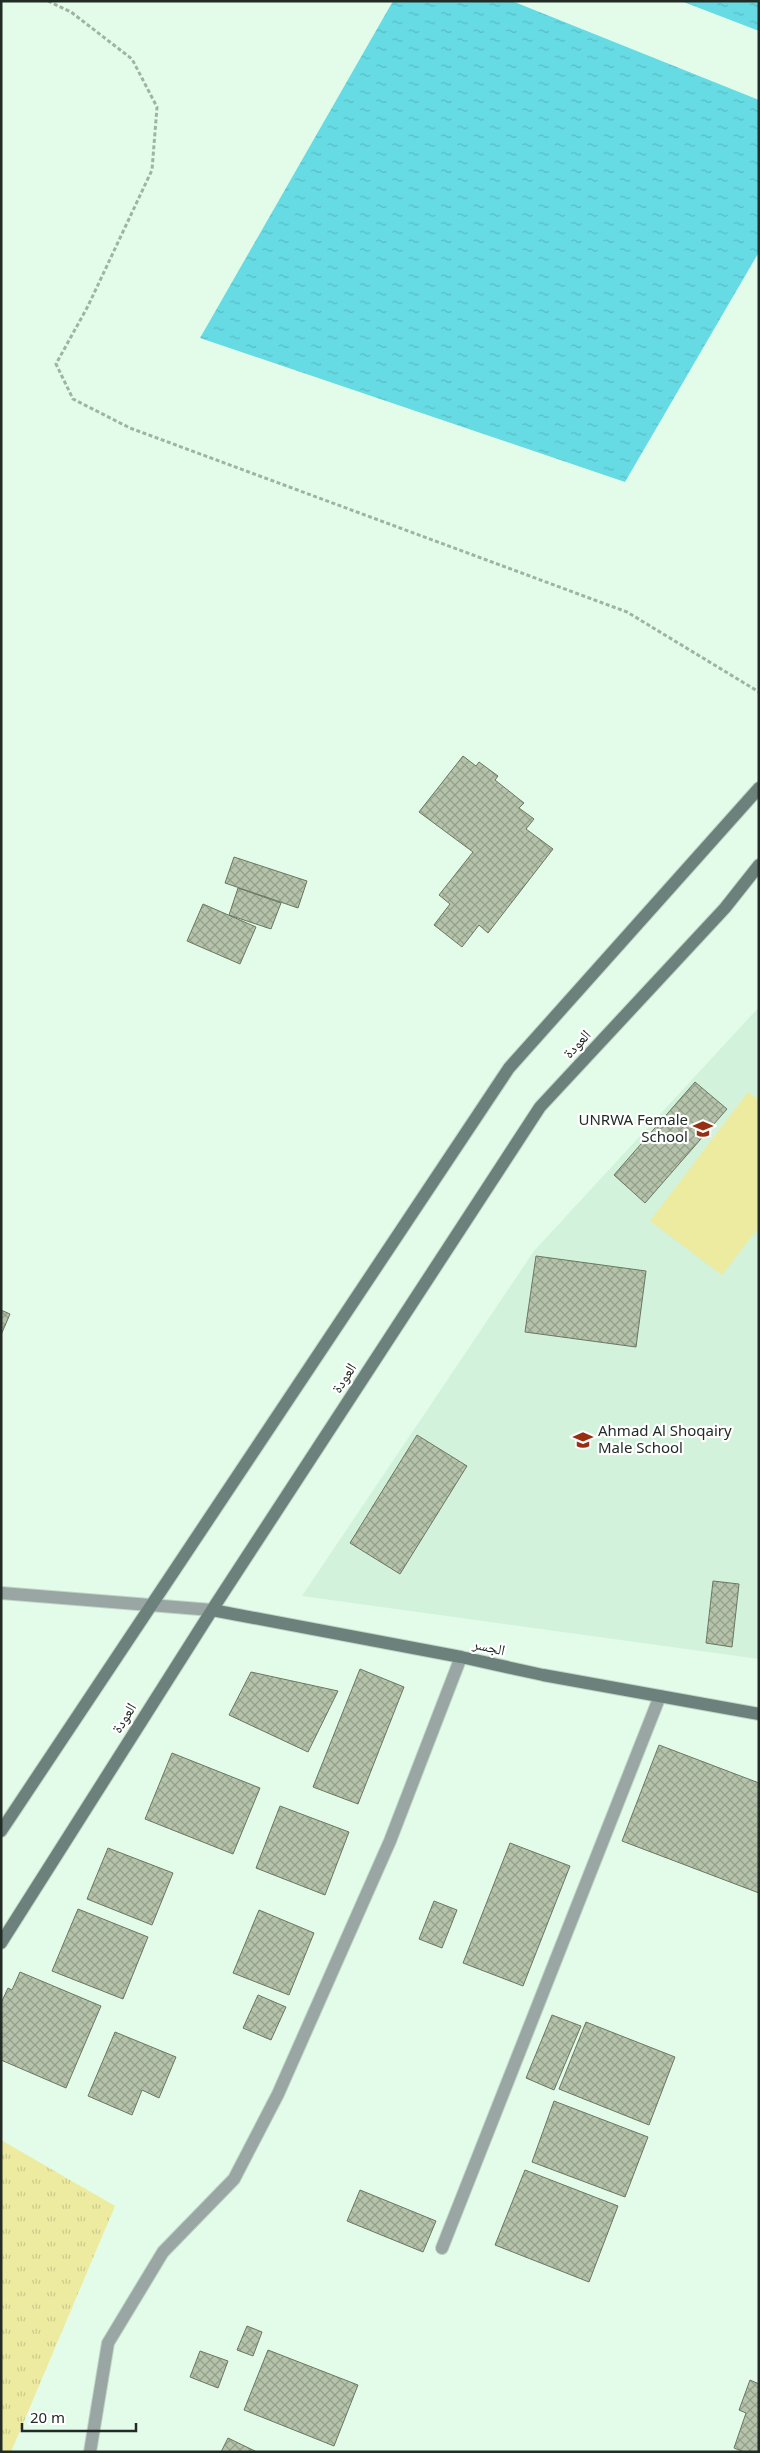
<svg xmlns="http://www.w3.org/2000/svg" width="760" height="2453" font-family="'Noto Sans','Noto Naskh Arabic',sans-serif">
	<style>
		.built { fill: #d2f2db }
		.grass { fill: url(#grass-tufts) }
		.garden { fill: #edeba0 }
		.water { fill: url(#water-ripples) }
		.building { fill: url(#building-cross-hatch); stroke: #6b7761 }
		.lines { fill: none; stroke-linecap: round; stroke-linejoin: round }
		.lane-casing { stroke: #bfd6c6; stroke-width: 14 }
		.street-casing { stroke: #bfd6c6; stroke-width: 14 }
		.secondary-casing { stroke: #bfd6c6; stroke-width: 14 }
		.path { stroke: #9fb3a5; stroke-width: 3; stroke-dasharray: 4 2.5; stroke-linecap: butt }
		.lane { stroke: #99a6a3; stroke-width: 12 }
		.street { stroke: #99a6a3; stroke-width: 12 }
		.secondary { stroke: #6d817c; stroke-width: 12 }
		.labels { text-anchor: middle; stroke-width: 4.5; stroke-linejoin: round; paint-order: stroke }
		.street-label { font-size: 15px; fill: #222b25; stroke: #fff }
		.poi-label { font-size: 15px; fill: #222b25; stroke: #fff; text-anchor: end }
	</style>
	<defs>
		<pattern id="grass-tufts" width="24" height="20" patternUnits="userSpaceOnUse" patternTransform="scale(1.25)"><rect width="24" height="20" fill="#edeba0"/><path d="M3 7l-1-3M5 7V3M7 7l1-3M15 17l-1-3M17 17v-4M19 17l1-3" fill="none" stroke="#cbca8a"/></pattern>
		<pattern id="water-ripples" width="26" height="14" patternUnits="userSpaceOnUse" patternTransform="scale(1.25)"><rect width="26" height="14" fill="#66dbe4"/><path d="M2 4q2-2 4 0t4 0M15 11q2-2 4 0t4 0" fill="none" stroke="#58bcc3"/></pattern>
		<pattern id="building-cross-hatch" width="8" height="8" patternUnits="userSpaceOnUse" patternTransform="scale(1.25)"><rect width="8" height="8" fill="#b6c3ab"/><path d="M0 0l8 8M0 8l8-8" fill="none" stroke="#949f8b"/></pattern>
	</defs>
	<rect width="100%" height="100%" fill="#e2fce9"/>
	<path class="built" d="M759 1007V1659L302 1596 534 1251Z"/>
	<path class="grass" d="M1 2140 115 2206 11 2452H1Z"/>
	<path class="garden" d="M748 1092 759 1100V1227L722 1275 650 1221Z"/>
	<path class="water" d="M393 1H512L759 100V252L625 482 200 338Z
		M681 1H759V31Z"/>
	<path class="building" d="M463 756 476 766 479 762 498 776 495 780 524 803 519 808 534 819 526 829 553 849 488 933 479 925 462 947 434 925 450 904 439 895 473 852 419 812Z
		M234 857 307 881 298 908 225 883Z
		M238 888 281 903 271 929 229 915Z
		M203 904 256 927 240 964 187 941Z
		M695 1082 727 1109 645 1203 614 1175Z
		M536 1256 646 1271 636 1347 525 1332Z
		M1 1310 10 1314 1 1335Z
		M417 1435 467 1466 400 1574 350 1543Z
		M713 1581 739 1584 732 1647 706 1643Z
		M360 1669 404 1687 358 1804 313 1787Z
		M251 1672 338 1691 308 1752 229 1715Z
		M659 1745 759 1783V1893L622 1841Z
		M172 1753 260 1788 233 1854 145 1819Z
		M280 1806 349 1832 325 1895 256 1868Z
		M510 1843 570 1866 523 1986 463 1963Z
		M108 1848 173 1873 152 1925 87 1899Z
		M434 1901 457 1910 442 1948 419 1939Z
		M78 1909 148 1937 123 1999 52 1971Z
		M259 1910 314 1933 289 1995 233 1973Z
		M20 1972 101 2006 66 2088 1 2060V2003L8 1988 12 1990Z
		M258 1995 286 2007 271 2040 243 2028Z
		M552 2015 581 2026 554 2090 526 2078Z
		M586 2022 675 2057 649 2125 559 2089Z
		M115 2032 176 2057 159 2098 142 2090 132 2115 88 2096Z
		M554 2101 648 2137 625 2197 532 2162Z
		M525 2170 618 2206 589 2282 495 2245Z
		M360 2190 436 2221 423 2252 347 2221Z
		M247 2326 262 2332 253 2356 237 2350Z
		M268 2350 358 2385 334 2446 244 2410Z
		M200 2351 228 2361 218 2388 190 2377Z
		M750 2380 759 2384V2452H744L734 2448 746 2413 739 2410Z
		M228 2438 257 2452H221Z"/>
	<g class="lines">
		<defs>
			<path id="lane" d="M1 1593 212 1610
				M90 2452 108 2343 163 2252 234 2179 278 2094 390 1841 461 1657"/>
			<path id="street" d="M442 2248 660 1696"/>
			<path id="secondary" d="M212 1610 461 1657 543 1675 759 1714
				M1 1831 509 1068 759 788
				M1 1943 212 1610 540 1107 725 908 759 865"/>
		</defs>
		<use href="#lane" class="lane-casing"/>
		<use href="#street" class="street-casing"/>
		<use href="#secondary" class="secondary-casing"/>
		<path class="path" d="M48 1 71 12 132 59 157 107 152 170 88 306 56 364 73 399 130 428 627 612 759 692"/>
		<use href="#lane" class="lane"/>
		<use href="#street" class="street"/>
		<use href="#secondary" class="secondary"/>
	</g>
	<defs>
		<symbol id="school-bare" viewBox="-9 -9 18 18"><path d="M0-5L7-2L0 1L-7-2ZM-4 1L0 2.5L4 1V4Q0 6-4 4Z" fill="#973012" stroke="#fff" stroke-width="2.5" paint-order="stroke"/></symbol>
	</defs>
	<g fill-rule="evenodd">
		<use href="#school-bare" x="689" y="1115" width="28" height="28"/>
		<use href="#school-bare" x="569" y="1426" width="28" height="28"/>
	</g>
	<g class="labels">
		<g class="street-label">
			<text transform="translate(577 1044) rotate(-47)" y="5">العودة</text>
			<text transform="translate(344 1378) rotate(-57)" y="5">العودة</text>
			<text transform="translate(489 1647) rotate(13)" y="5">الجسر</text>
			<text transform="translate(124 1718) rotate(-58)" y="5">العودة</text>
		</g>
		<g class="poi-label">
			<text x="688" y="1125">UNRWA Female<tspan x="688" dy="17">School</tspan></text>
			<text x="598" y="1436" text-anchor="start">Ahmad Al Shoqairy<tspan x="598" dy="17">Male School</tspan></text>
		</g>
	</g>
	<rect width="760" height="2453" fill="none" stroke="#222b25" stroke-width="5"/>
	<path d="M22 2423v8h114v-8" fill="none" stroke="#222b25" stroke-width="2.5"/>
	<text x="30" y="2423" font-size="15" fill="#222b25" stroke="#ffffff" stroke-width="4" paint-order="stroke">20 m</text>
</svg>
